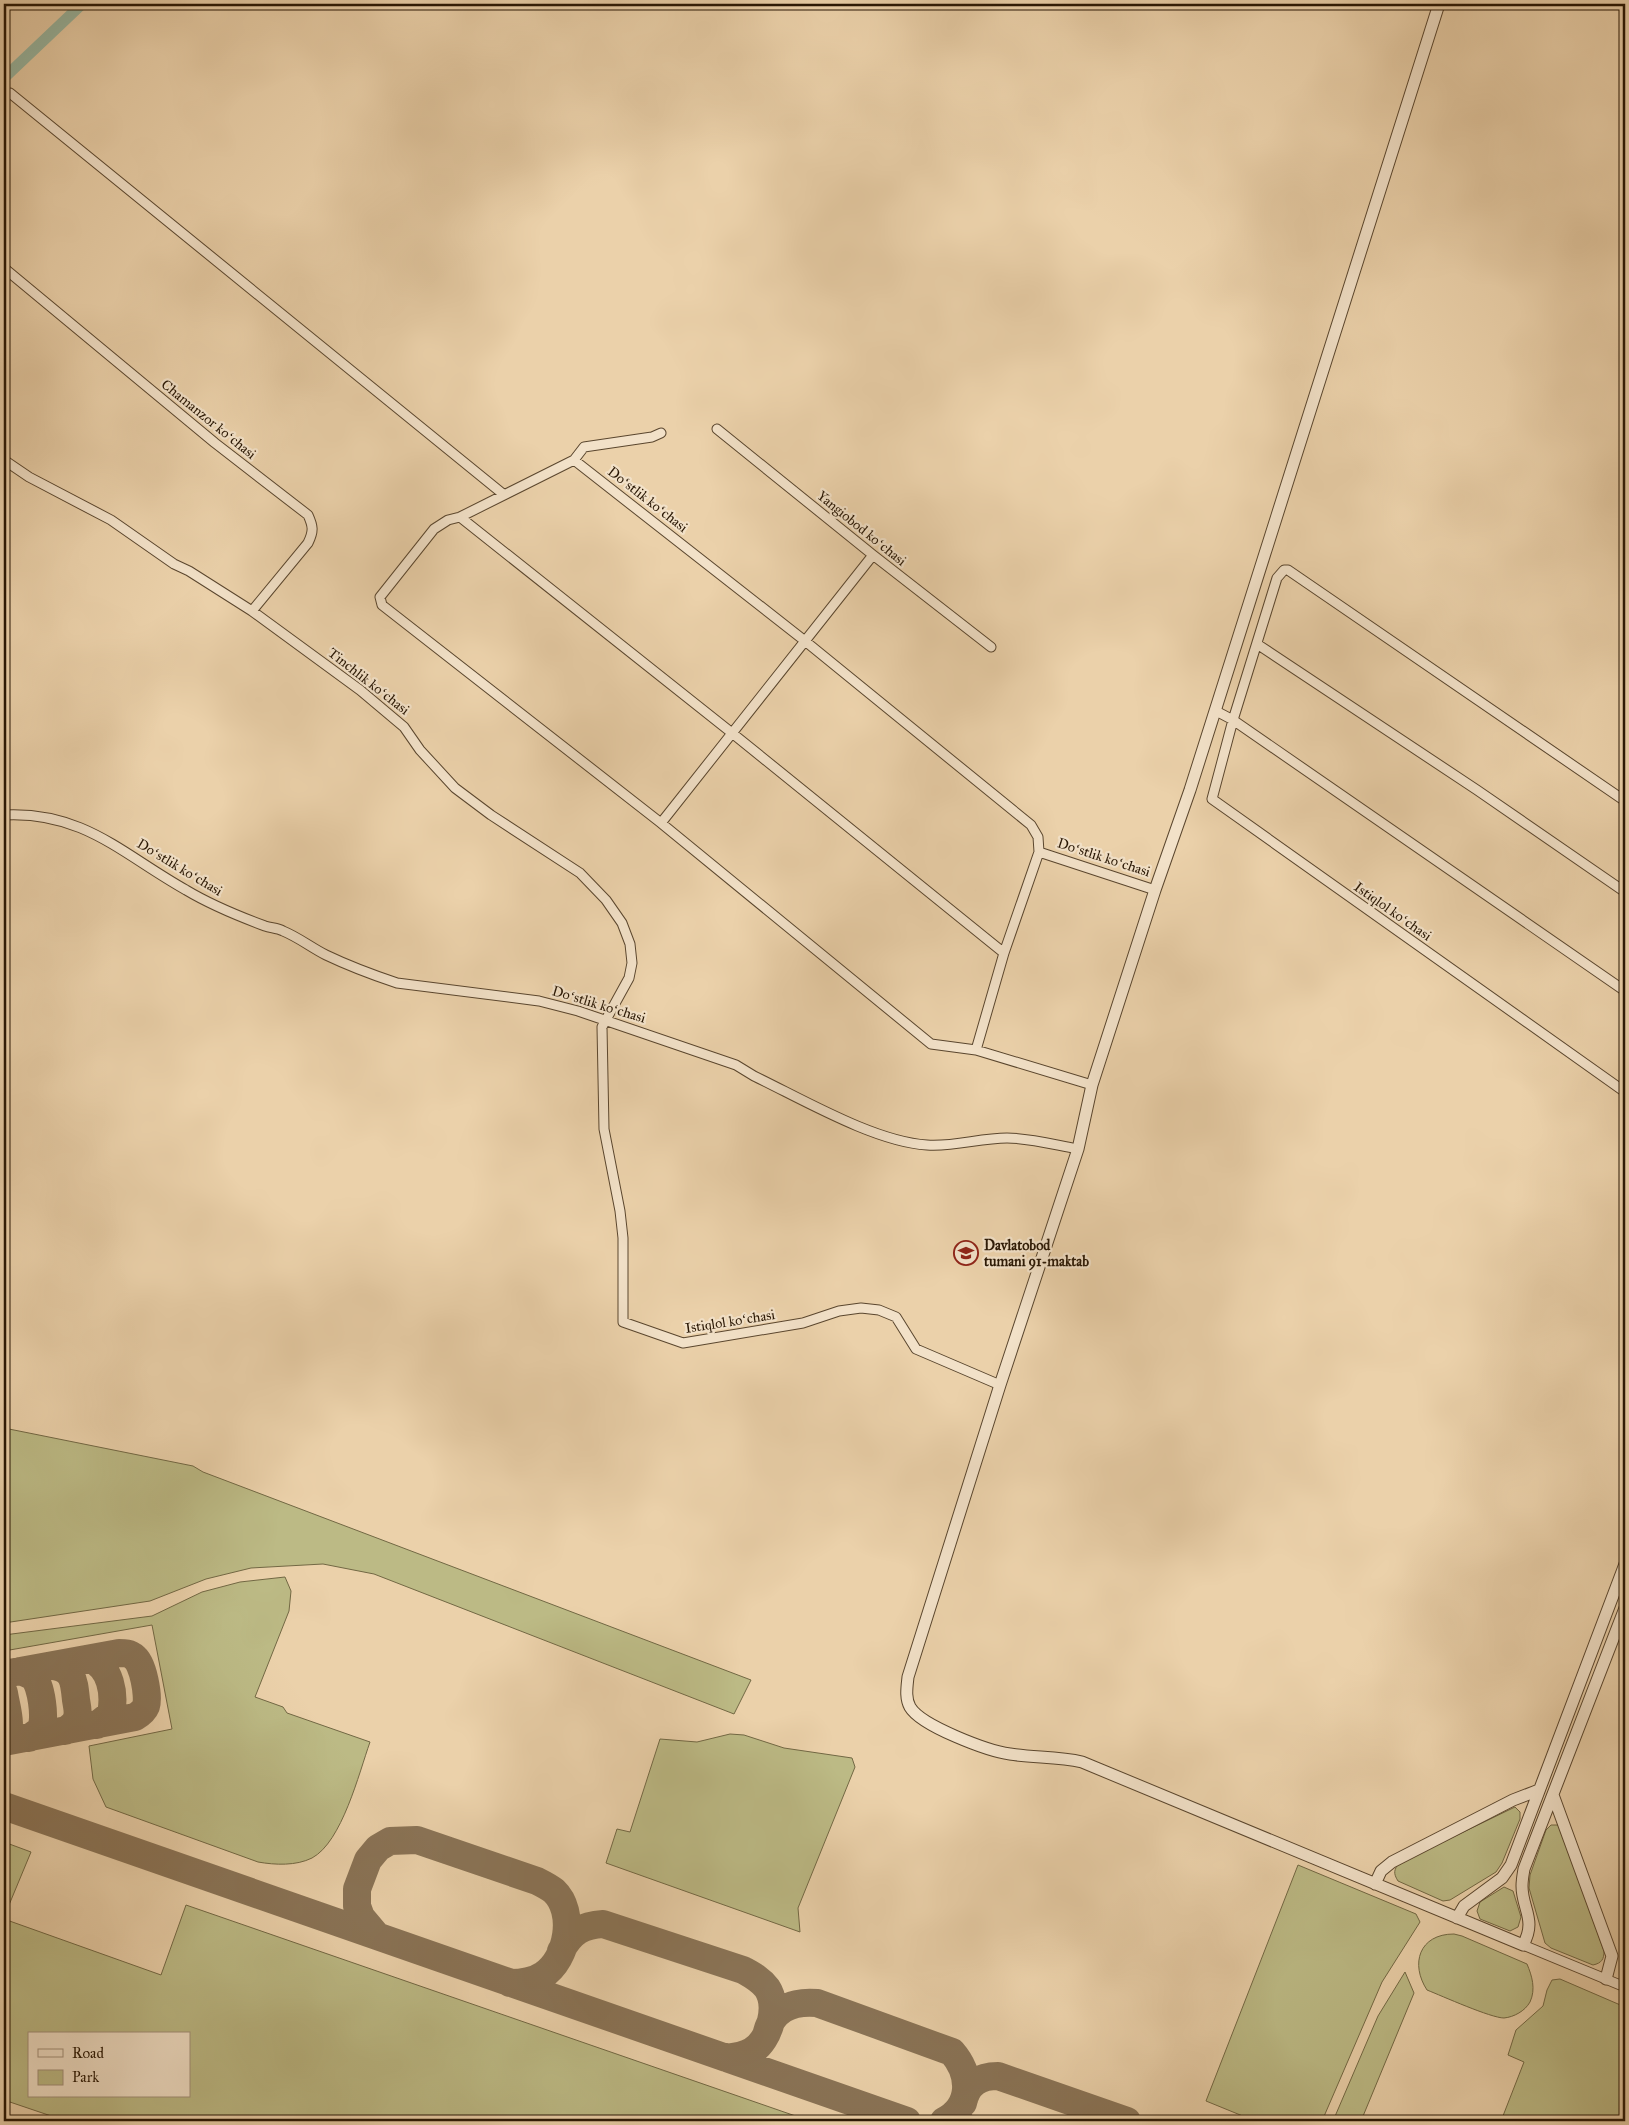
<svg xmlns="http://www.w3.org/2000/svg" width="1629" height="2125" font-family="'IM FELL Great Primer',serif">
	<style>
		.green { fill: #bcba85; stroke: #726844; fill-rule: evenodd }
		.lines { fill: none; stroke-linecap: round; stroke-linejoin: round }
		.canal { stroke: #99b8a3; stroke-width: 11 }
		.taxiway { stroke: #8a7457; stroke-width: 28 }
		.minor-casing { stroke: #5a462e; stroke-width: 11 }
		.tertiary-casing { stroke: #5a462e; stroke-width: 13 }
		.minor { stroke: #f2e1c8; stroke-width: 9 }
		.tertiary { stroke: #f2e1c8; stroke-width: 11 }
		.labels { text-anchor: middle; stroke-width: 4.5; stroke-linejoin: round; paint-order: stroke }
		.street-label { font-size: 14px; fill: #291704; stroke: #f2e1c8 }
		.poi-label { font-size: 14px; font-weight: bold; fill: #291704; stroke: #f2e1c8; text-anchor: start }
	</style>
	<rect width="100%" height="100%" fill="#ebd1aa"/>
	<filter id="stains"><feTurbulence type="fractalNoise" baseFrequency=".004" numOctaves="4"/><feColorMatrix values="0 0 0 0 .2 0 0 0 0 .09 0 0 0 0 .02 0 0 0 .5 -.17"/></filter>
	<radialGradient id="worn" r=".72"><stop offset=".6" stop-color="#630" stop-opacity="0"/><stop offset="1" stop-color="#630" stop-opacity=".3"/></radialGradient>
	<path class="green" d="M4 1428 193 1466 203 1472 751 1680 734 1714 374 1574 323 1564 251 1568 206 1579 150 1601 4 1623Z
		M285 1577 291 1591 289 1611 255 1697 283 1707 287 1713 370 1742C359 1773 342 1842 312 1858 296 1866 275 1865 258 1862L106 1807 93 1779 89 1746 172 1729 152 1625 4 1651V1635L152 1616 202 1592 240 1582Z
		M730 1734 744 1735 784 1748 852 1758 855 1767 798 1908 800 1932 606 1863 617 1829 630 1832 660 1739 697 1742Z
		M1515 1807 1520 1812V1819L1502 1863 1496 1872 1450 1900 1443 1901 1398 1881C1393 1873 1394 1870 1399 1863Z
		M1551 1825H1558L1562 1831 1604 1951C1604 1959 1602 1963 1593 1965L1551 1948 1545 1943 1529 1888 1530 1875 1546 1830Z
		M4 1842 31 1852 4 1917Z
		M1298 1865 1416 1914 1420 1922 1382 1982 1322 2121H1255L1206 2101Z
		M1504 1887 1513 1891 1521 1917 1518 1927 1510 1931 1480 1919 1477 1911 1480 1902Z
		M186 1905 810 2121H66L4 2100V1919L161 1975ZM29 2034H189V2096H29Z
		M1454 1934 1462 1936 1527 1964C1532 1976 1536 1989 1530 2002 1525 2011 1514 2017 1504 2018 1491 2018 1442 1996 1427 1990 1410 1964 1419 1934 1454 1934Z
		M1405 1972 1414 1993 1361 2121H1333L1378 2016Z
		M1560 1979 1625 2007V2121H1501L1524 2062 1508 2055 1516 2030 1543 2006 1547 1990 1552 1980Z"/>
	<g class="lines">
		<path class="canal" d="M4 78 82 4"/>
		<path class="taxiway" d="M90 1659C111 1667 115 1694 111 1714L97 1725
			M52 1666C74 1669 74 1681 76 1700 77 1706 79 1714 76 1720 75 1724 69 1728 65 1731
			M20 1671C25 1673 30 1674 34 1678 41 1685 46 1719 41 1728 39 1732 33 1735 29 1738
			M4 1674 119 1653C124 1653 130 1653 134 1657 143 1663 149 1696 146 1706 144 1711 140 1714 135 1717L4 1742
			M4 1693C6 1707 14 1728 4 1739
			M4 1806 907 2121
			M377 1936 361 1917 357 1906V1889L368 1860 378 1848 390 1841 417 1840 537 1881C543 1884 549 1887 554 1891 576 1912 568 1959 543 1975 533 1982 522 1983 510 1983
			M561 1951C571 1932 583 1925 603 1924L743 1970C752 1975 760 1979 767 1988 779 2006 770 2040 752 2051 744 2056 735 2057 726 2058
			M767 2032C773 2008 794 2001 817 2003L952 2052C971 2074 973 2106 944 2121
			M963 2103C967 2083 980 2076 998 2076L1127 2121"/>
		<defs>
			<path id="minor" d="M10 93 503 494
				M4 268 215 443 308 515C313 526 314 531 308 543L252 611
				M717 429 873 555 991 647
				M4 460 29 477 111 520 174 564 189 571 252 611 360 690 404 727 420 750 455 788 491 815 580 873 606 900 622 923 630 944 632 963 629 978 602 1027 604 1129 620 1211 623 1238V1322L683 1343 803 1323 839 1311 861 1308 879 1310 896 1317 916 1349 1000 1385
				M574 460 584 447 652 437 661 433
				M460 517 732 733 1004 953
				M1257 644 1477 790 1625 892
				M1216 711 1233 720 1277 578 1284 570H1288L1625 801
				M4 815C83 811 122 854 186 890 211 905 238 916 265 926 271 928 278 928 283 931 298 937 312 948 326 955 349 966 373 975 397 983L539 1001 578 1011 736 1065 754 1076C802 1099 875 1142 927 1145 954 1147 980 1138 1007 1138 1030 1138 1055 1145 1078 1149
				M661 823 873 555
				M1625 991 1233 720 1212 799 1625 1092
				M976 1050 1004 953 1039 852
				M1092 1085 976 1050 931 1044 661 823 382 605 380 597 434 529 448 520 460 517 574 460 805 641 1031 825 1038 837 1039 852 1155 890
				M1523 1945 1625 1987"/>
			<path id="tertiary" d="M1439 4 1190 790 1155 890 1092 1085 1078 1149 1000 1385 908 1677C907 1687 905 1698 910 1707 921 1726 988 1751 1010 1754 1034 1758 1058 1756 1082 1762L1523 1945C1537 1920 1522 1909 1522 1886 1522 1880 1523 1875 1524 1869L1625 1608
				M1553 1795 1612 1956 1606 1979
				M1375 1884 1381 1871 1392 1862 1513 1800 1539 1790
				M1457 1918 1464 1906 1502 1878 1511 1865 1625 1564"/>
		</defs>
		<use href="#minor" class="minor-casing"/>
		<use href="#tertiary" class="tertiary-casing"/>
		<use href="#minor" class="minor"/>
		<use href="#tertiary" class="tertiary"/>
	</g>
	<defs>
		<symbol id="school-ring" viewBox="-11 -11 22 22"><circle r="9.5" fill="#f2e1c8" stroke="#8f2418" stroke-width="1.5"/><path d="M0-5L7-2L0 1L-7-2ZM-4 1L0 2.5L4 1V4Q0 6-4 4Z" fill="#8f2418"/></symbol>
	</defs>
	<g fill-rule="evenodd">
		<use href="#school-ring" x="952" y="1239" width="28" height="28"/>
	</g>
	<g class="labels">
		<g class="street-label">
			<text transform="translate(209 419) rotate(39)" y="5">Chamanzor koʻchasi</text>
			<text transform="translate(648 499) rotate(38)" y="5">Doʻstlik koʻchasi</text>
			<text transform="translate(862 528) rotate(39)" y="5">Yangiobod koʻchasi</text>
			<text transform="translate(369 681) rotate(38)" y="5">Tinchlik koʻchasi</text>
			<text transform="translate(1104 857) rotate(18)" y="5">Doʻstlik koʻchasi</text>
			<text transform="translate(180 867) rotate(31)" y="5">Doʻstlik koʻchasi</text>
			<text transform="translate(1393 911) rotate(35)" y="5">Istiqlol koʻchasi</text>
			<text transform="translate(599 1004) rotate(17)" y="5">Doʻstlik koʻchasi</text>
			<text transform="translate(730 1321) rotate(-9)" y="5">Istiqlol koʻchasi</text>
		</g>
		<g class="poi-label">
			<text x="984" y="1250">Davlatobod<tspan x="984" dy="16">tumani 91-maktab</tspan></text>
		</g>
	</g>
	<rect width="1629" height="2125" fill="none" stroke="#ebd1aa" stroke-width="20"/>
	<rect x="5" y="5" width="1619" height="2115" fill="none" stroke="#291704" stroke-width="2.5"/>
	<rect x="10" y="10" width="1609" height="2105" fill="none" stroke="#291704"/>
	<rect x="28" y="2032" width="162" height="65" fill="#f2e1c8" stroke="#a2907a"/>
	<rect x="38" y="2049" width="25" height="8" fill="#f2e1c8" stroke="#a2907a"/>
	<text x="72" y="2058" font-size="15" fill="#291704">Road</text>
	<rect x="38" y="2070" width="25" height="15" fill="#bcba85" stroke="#a2907a"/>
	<text x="72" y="2082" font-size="15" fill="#291704">Park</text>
	<rect width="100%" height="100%" filter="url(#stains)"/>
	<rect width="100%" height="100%" fill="url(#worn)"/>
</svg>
